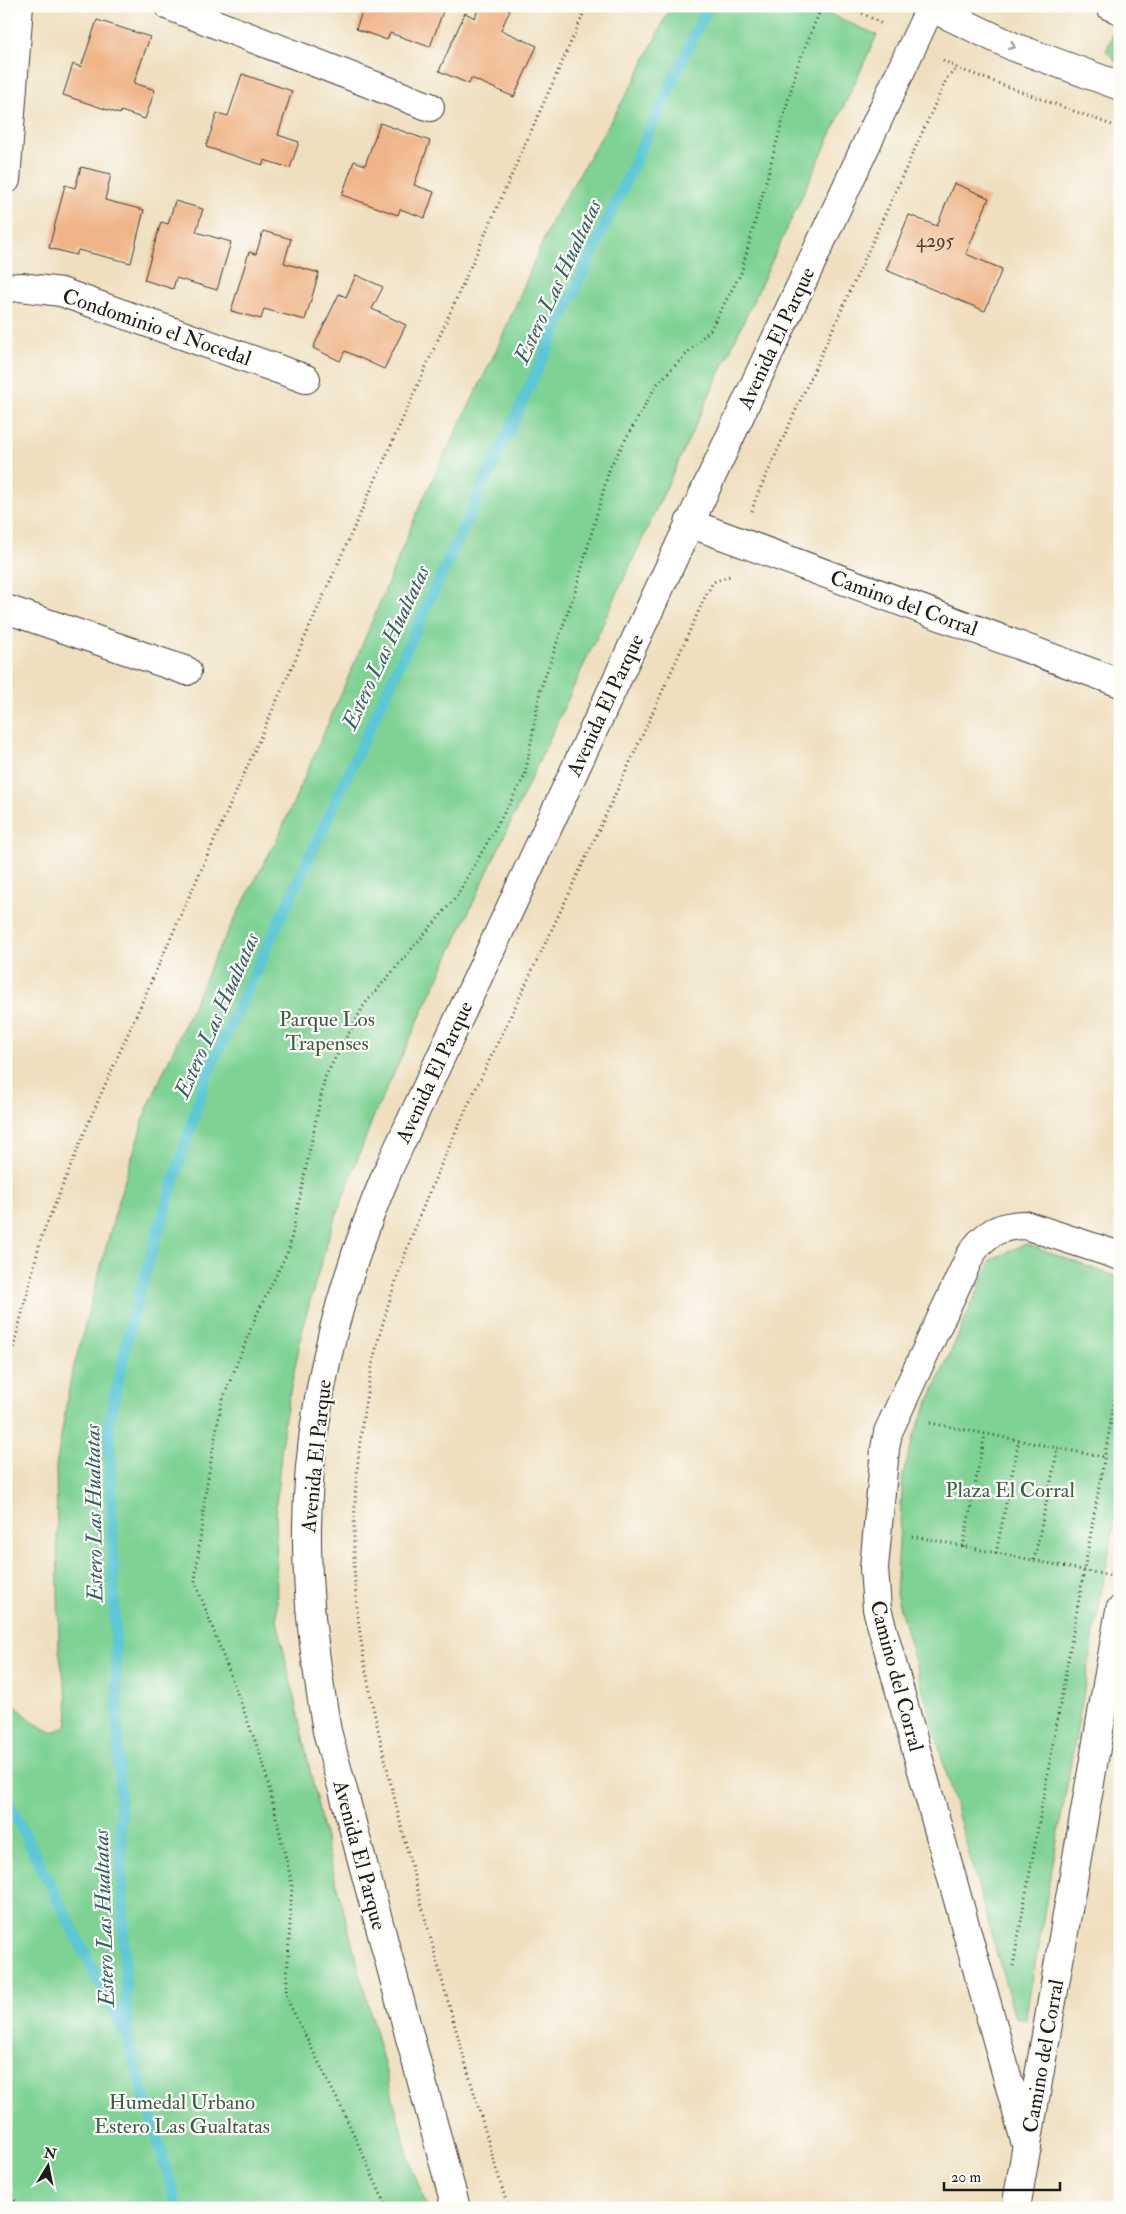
<svg xmlns="http://www.w3.org/2000/svg" width="1126" height="2214" font-family="'IM FELL Double Pica',serif">
	<style>
		.green { fill: #7ed294; stroke: #4d7758 }
		.lines { fill: none; stroke-linecap: round; stroke-linejoin: round }
		.stream { stroke: #5cc7d6; stroke-width: 11 }
		.building { fill: #efb588 }
		.minor-casing { stroke: #3c3934; stroke-width: 30 }
		.tertiary-casing { stroke: #3c3934; stroke-width: 30 }
		.path { stroke: #3c3934; stroke-width: 3; stroke-dasharray: 1 4; stroke-linecap: butt }
		.minor { stroke: #fff; stroke-width: 28 }
		.tertiary { stroke: #fff; stroke-width: 28 }
		.oneway { stroke: #999 }
		.labels { text-anchor: middle; stroke-width: 4.5; stroke-linejoin: round; paint-order: stroke }
		.number-label { font-size: 19px; fill: #514237 }
		.street-label { font-size: 21px; fill: #1c1c1c; stroke: #fdfcf7 }
		.park-label { font-size: 21px; fill: #3e5c46; stroke: #fdfcf7 }
		.water-label { font-size: 22px; font-style: italic; fill: #366066; stroke: #fdfcf7 }
	</style>
	<rect width="100%" height="100%" fill="#fdfcf7"/>
	<filter id="ink" filterUnits="userSpaceOnUse"><feTurbulence type="fractalNoise" baseFrequency=".02" numOctaves="2"/><feDisplacementMap in="SourceGraphic" scale="10" xChannelSelector="R" yChannelSelector="G"/><feConvolveMatrix kernelMatrix="1 2 1 2 8 2 1 2 1" color-interpolation-filters="sRGB"/></filter>
	<filter id="wash" filterUnits="userSpaceOnUse"><feTurbulence type="fractalNoise" baseFrequency=".0096" numOctaves="4" result="noise"/><feDisplacementMap in="SourceGraphic" scale="20" xChannelSelector="R" yChannelSelector="G"/><feGaussianBlur stdDeviation="1.12" result="paint"/><feColorMatrix in="noise" values="0 0 0 0 0 0 0 0 0 0 0 0 0 0 0 0 0 1.4 0 .05"/><feComposite in="paint" operator="in"/></filter>
	<g filter="url(#wash)">
		<rect width="100%" height="100%" fill="#efdfbf"/>
		<path class="green" d="M671 6H811L877 35 373 1118 330 1232 304 1322 284 1423 276 1504 277 1620 328 1852 409 2159 427 2208H6V1698L36 1724 53 1733 68 1725 67 1697 59 1650 56 1467 71 1377 119 1199 147 1109 214 958 280 833 358 655 421 503 497 349 552 220 635 80Z
			M1113 35H1120V65L1106 51Z
			M1025 1244 1120 1278V1489L1025 2020 1015 2018 896 1594 903 1474 916 1430 992 1259Z"/>
		<g class="lines">
			<path class="stream" d="M6 1797 125 2033
				M178 2208 127 2037 109 1422 134 1310 206 1077 708 6"/>
		</g>
		<g id="blocks">
			<path class="building" d="M364 6H445L430 47 390 33 387 40 356 29Z
				M479 6H501L510 10 501 30 537 46 514 97 471 78 469 84 439 71 465 13 475 18Z
				M97 20 150 37 134 83 155 90 145 119 121 111 120 114 63 95 73 64 81 67Z
				M242 74 292 91 278 135 299 142 290 168 264 160 263 165 206 147 217 113 228 116Z
				M380 123 430 141 414 185 434 192 425 218 400 209 398 215 342 195 354 161 365 165Z
				M81 167 111 174 105 200 144 210 131 263 78 250 76 255 49 248 65 185 75 188Z
				M954 183 989 198 966 254 1002 269 985 311 886 270 909 215 937 226Z
				M175 201 203 209 196 232 231 242 217 290 176 278 173 289 144 280 161 222 168 224Z
				M263 231 291 239 284 263 319 273 305 320 264 309 261 319 231 311 249 252 256 254Z
				M356 275 383 287 372 309 406 325 384 369 345 351 340 361 313 348 339 294 346 297Z"/>
		</g>
	</g>
	<g filter="url(#ink)">
		<use href="#blocks" fill-opacity="0" stroke="#3c3934" stroke-width="1"/>
		<g class="lines">
			<defs>
				<path id="minor" d="M169 6 430 107
					M6 180 19 6
					M6 288 21 287 61 292 306 379
					M689 523 1120 683
					M6 609 187 671
					M1027 2148 877 1609 874 1568 885 1449 888 1432 970 1256C983 1234 1000 1225 1025 1225L1120 1256
					M456 2208 327 1731C319 1684 312 1639 309 1592 298 1446 332 1301 389 1168L931 6
					M1016 2208 1120 1610"/>
				<path id="tertiary" d="M928 6 1014 47 1120 86
					M1110 6 1120 10"/>
			</defs>
			<use href="#minor" class="minor-casing"/>
			<use href="#tertiary" class="tertiary-casing"/>
			<path class="path" d="M849 6 884 25
				M943 60 957 68 1120 128
				M752 511 755 500 947 78 957 68
				M6 1377 41 1238 93 1112 587 6
				M930 1423 1104 1457
				M912 1536 1112 1576
				M963 1547 985 1434
				M996 1553 1019 1440
				M1034 1560 1058 1448
				M1013 1966 1120 1371
				M6 2182 18 2208
				M387 2208 345 2115 286 1997 292 1884 263 1762 195 1581 206 1489 221 1404 256 1316 289 1249 325 1077 364 1005 457 896 525 776 540 691 576 589 610 467 657 384 710 330 741 273 798 64 822 6
				M508 2208C469 2077 431 1946 398 1813 378 1730 356 1647 354 1561 353 1492 360 1417 376 1349 409 1217 474 1094 532 971 591 848 648 724 704 599L713 582 730 576"/>
			<use href="#minor" class="minor"/>
			<use href="#tertiary" class="tertiary"/>
		</g>
		<defs><path id="oneway-chevron" d="M-2-3.5L2.5 0L-2 3.5" fill="none" stroke-width="1.6" stroke-linecap="round" stroke-linejoin="round" transform="scale(1.25)"/></defs>
		<use class="oneway" href="#oneway-chevron" transform="translate(1012 46) rotate(23)"/>
	</g>
	<g class="labels">
		<g class="number-label">
			<text x="935" y="247">4295</text>
		</g>
		<g class="street-label">
			<text transform="translate(157 327) rotate(19)" y="7">Condominio el Nocedal</text>
			<text transform="translate(776 338) rotate(-65)" y="7">Avenida El Parque</text>
			<text transform="translate(904 603) rotate(20)" y="7">Camino del Corral</text>
			<text transform="translate(605 705) rotate(-65)" y="7">Avenida El Parque</text>
			<text transform="translate(434 1072) rotate(-65)" y="7">Avenida El Parque</text>
			<text transform="translate(316 1456) rotate(-84)" y="7">Avenida El Parque</text>
			<text transform="translate(897 1676) rotate(75)" y="7">Camino del Corral</text>
			<text transform="translate(360 1855) rotate(75)" y="7">Avenida El Parque</text>
			<text transform="translate(1043 2056) rotate(-80)" y="7">Camino del Corral</text>
		</g>
		<g class="park-label">
			<text x="327" y="1026">Parque Los<tspan x="327" dy="24">Trapenses</tspan></text>
			<text x="1010" y="1497">Plaza El Corral</text>
			<text x="182" y="2109">Humedal Urbano<tspan x="182" dy="24">Estero Las Gualtatas</tspan></text>
		</g>
		<g class="water-label">
			<text transform="translate(557 281) rotate(-65)" y="8">Estero Las Hualtatas</text>
			<text transform="translate(385 647) rotate(-65)" y="8">Estero Las Hualtatas</text>
			<text transform="translate(216 1015) rotate(-66)" y="8">Estero Las Hualtatas</text>
			<text transform="translate(93 1513) rotate(-91)" y="8">Estero Las Hualtatas</text>
			<text transform="translate(103 1918) rotate(-92)" y="8">Estero Las Hualtatas</text>
		</g>
	</g>
	<rect width="1126" height="2214" fill="none" stroke="#fdfcf7" stroke-width="25"/>
	<g transform="translate(48 2166) rotate(10)" stroke="#fdfcf7" stroke-width="4" paint-order="stroke">
	<path d="M0-4L9 19L0 12L-9 19Z" fill="#1c1c1c"/>
	<text y="-8" font-size="14" font-weight="bold" text-anchor="middle" fill="#1c1c1c">N</text>
	</g>
	<path d="M944 2182v8h116v-8" fill="none" stroke="#1c1c1c" stroke-width="2.5"/>
	<text x="951" y="2182" font-size="15" fill="#1c1c1c" stroke="#fdfcf7" stroke-width="4" paint-order="stroke">20 m</text>
</svg>
